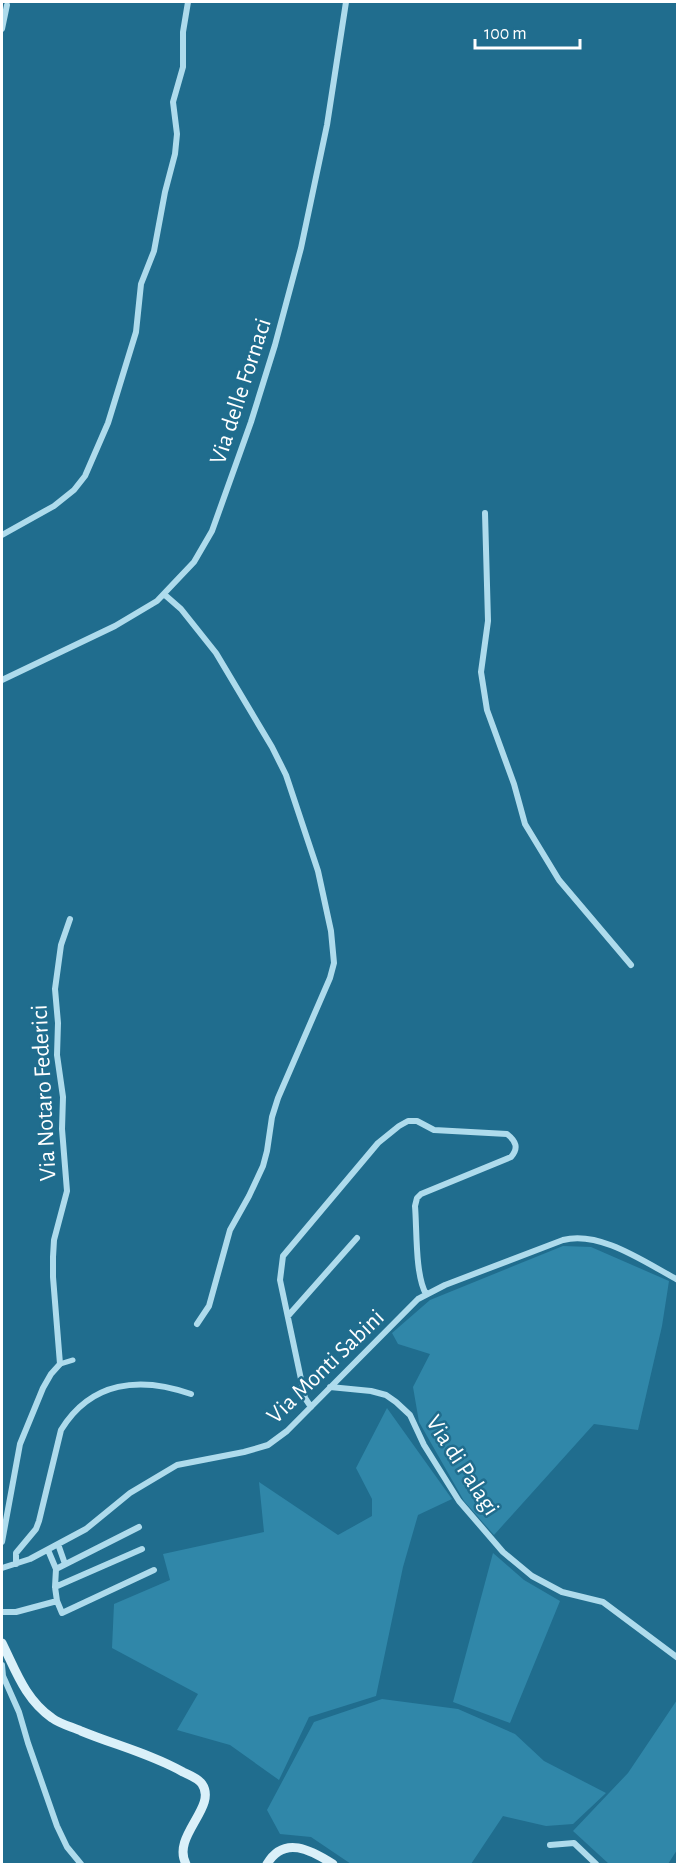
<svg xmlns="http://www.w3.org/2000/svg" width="679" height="1866" font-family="'Alegreya Sans',sans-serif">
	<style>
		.green { fill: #3087a9 }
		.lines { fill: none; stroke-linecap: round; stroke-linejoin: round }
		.pedestrian { stroke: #aedbec; stroke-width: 5 }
		.minor { stroke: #aedbec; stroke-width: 6 }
		.secondary { stroke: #daf0f9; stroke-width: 9 }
		.labels { text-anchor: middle; stroke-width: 5; stroke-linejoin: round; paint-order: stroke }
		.street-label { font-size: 24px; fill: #fff; stroke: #206d8e }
	</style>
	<rect width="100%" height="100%" fill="#206d8e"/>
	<path class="green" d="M563 1246 591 1247 669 1281 662 1326 638 1430 594 1424 494 1535 464 1501 419 1422 413 1387 430 1354 398 1344 392 1333 430 1300Z
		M387 1408 452 1499 418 1515 403 1567 376 1696 309 1717 279 1780 230 1745 177 1730 198 1694 112 1648 114 1604 170 1580 163 1554 264 1532 259 1482 338 1535 372 1516V1499L356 1468Z
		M493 1553 524 1580 560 1601 510 1723 453 1702Z
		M382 1699 458 1709 515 1734 544 1761 606 1793 573 1824 546 1826 503 1816 471 1864H351L311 1837 280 1834 267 1810 314 1722Z
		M677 1700V1850L668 1864H609L573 1831 628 1773Z"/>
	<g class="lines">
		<path class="pedestrian" d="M60 1364 73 1360"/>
		<path class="minor" d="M2 29 7 5
			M485 513 488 621 481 672 487 710 514 784 525 824 559 880 631 965
			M2 535 54 506 74 490 85 476 108 423 136 332 141 284 154 251 165 192 175 154 177 134 173 102 183 67V32L188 2
			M165 595 181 609 216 653 272 747 286 775 318 871 331 931 334 963 330 978 278 1098 272 1117 267 1151 263 1166 249 1196 230 1230 209 1306 197 1324
			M2 680 115 626 157 601 194 562 212 531 251 422 275 345 301 248 327 125 346 2
			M288 1316 357 1238
			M330 1387 371 1391 386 1395 396 1402 410 1415 424 1445 459 1501 503 1552 532 1576 562 1592 603 1602 678 1658
			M311 1407 305 1398 280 1280 283 1256 378 1143 399 1126 408 1121H417L434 1130 507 1134C516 1141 519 1148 511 1157L421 1194 417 1198 415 1206C417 1229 415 1275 426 1294
			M2 1542 20 1444 43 1388 51 1374 60 1364 53 1277V1257L54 1240 67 1191 62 1129 63 1097 57 1055 58 1023 55 989 61 945 70 919
			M58 1544 65 1564
			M142 1549 55 1587 57 1601 62 1613 154 1570
			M48 1550 56 1569
			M16 1564V1553L36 1529 39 1521 61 1430C91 1381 140 1376 191 1394
			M2 1568 30 1559 86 1529 130 1493 177 1465 244 1452 268 1445 287 1431 418 1299 445 1285 563 1240C600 1230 646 1263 678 1280
			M55 1587 56 1569 139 1527
			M2 1612H16L57 1601
			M2 1665 3 1676 19 1712 28 1743 57 1826 67 1847 81 1864
			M550 1845 574 1843 596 1864"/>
		<path class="secondary" d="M2 1643C16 1671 25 1699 52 1718 60 1724 72 1727 81 1731 115 1745 151 1754 183 1772 189 1775 198 1778 202 1784 218 1807 171 1836 186 1864
			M267 1864C284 1835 311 1850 333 1864"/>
	</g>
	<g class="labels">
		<g class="street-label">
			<text transform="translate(240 391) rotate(-72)" y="8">Via delle Fornaci</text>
			<text transform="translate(43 1093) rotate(-93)" y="8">Via Notaro Federici</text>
			<text transform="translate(325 1366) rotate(-44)" y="8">Via Monti Sabini</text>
			<text transform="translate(463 1465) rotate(57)" y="8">Via di Palagi</text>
		</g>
	</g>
	<rect width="679" height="1866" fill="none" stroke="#ffffff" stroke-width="6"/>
	<path d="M475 39v9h105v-9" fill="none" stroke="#ffffff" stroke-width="3"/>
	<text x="484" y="39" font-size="18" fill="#ffffff" stroke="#206d8e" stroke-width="4.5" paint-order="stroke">100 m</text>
</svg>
